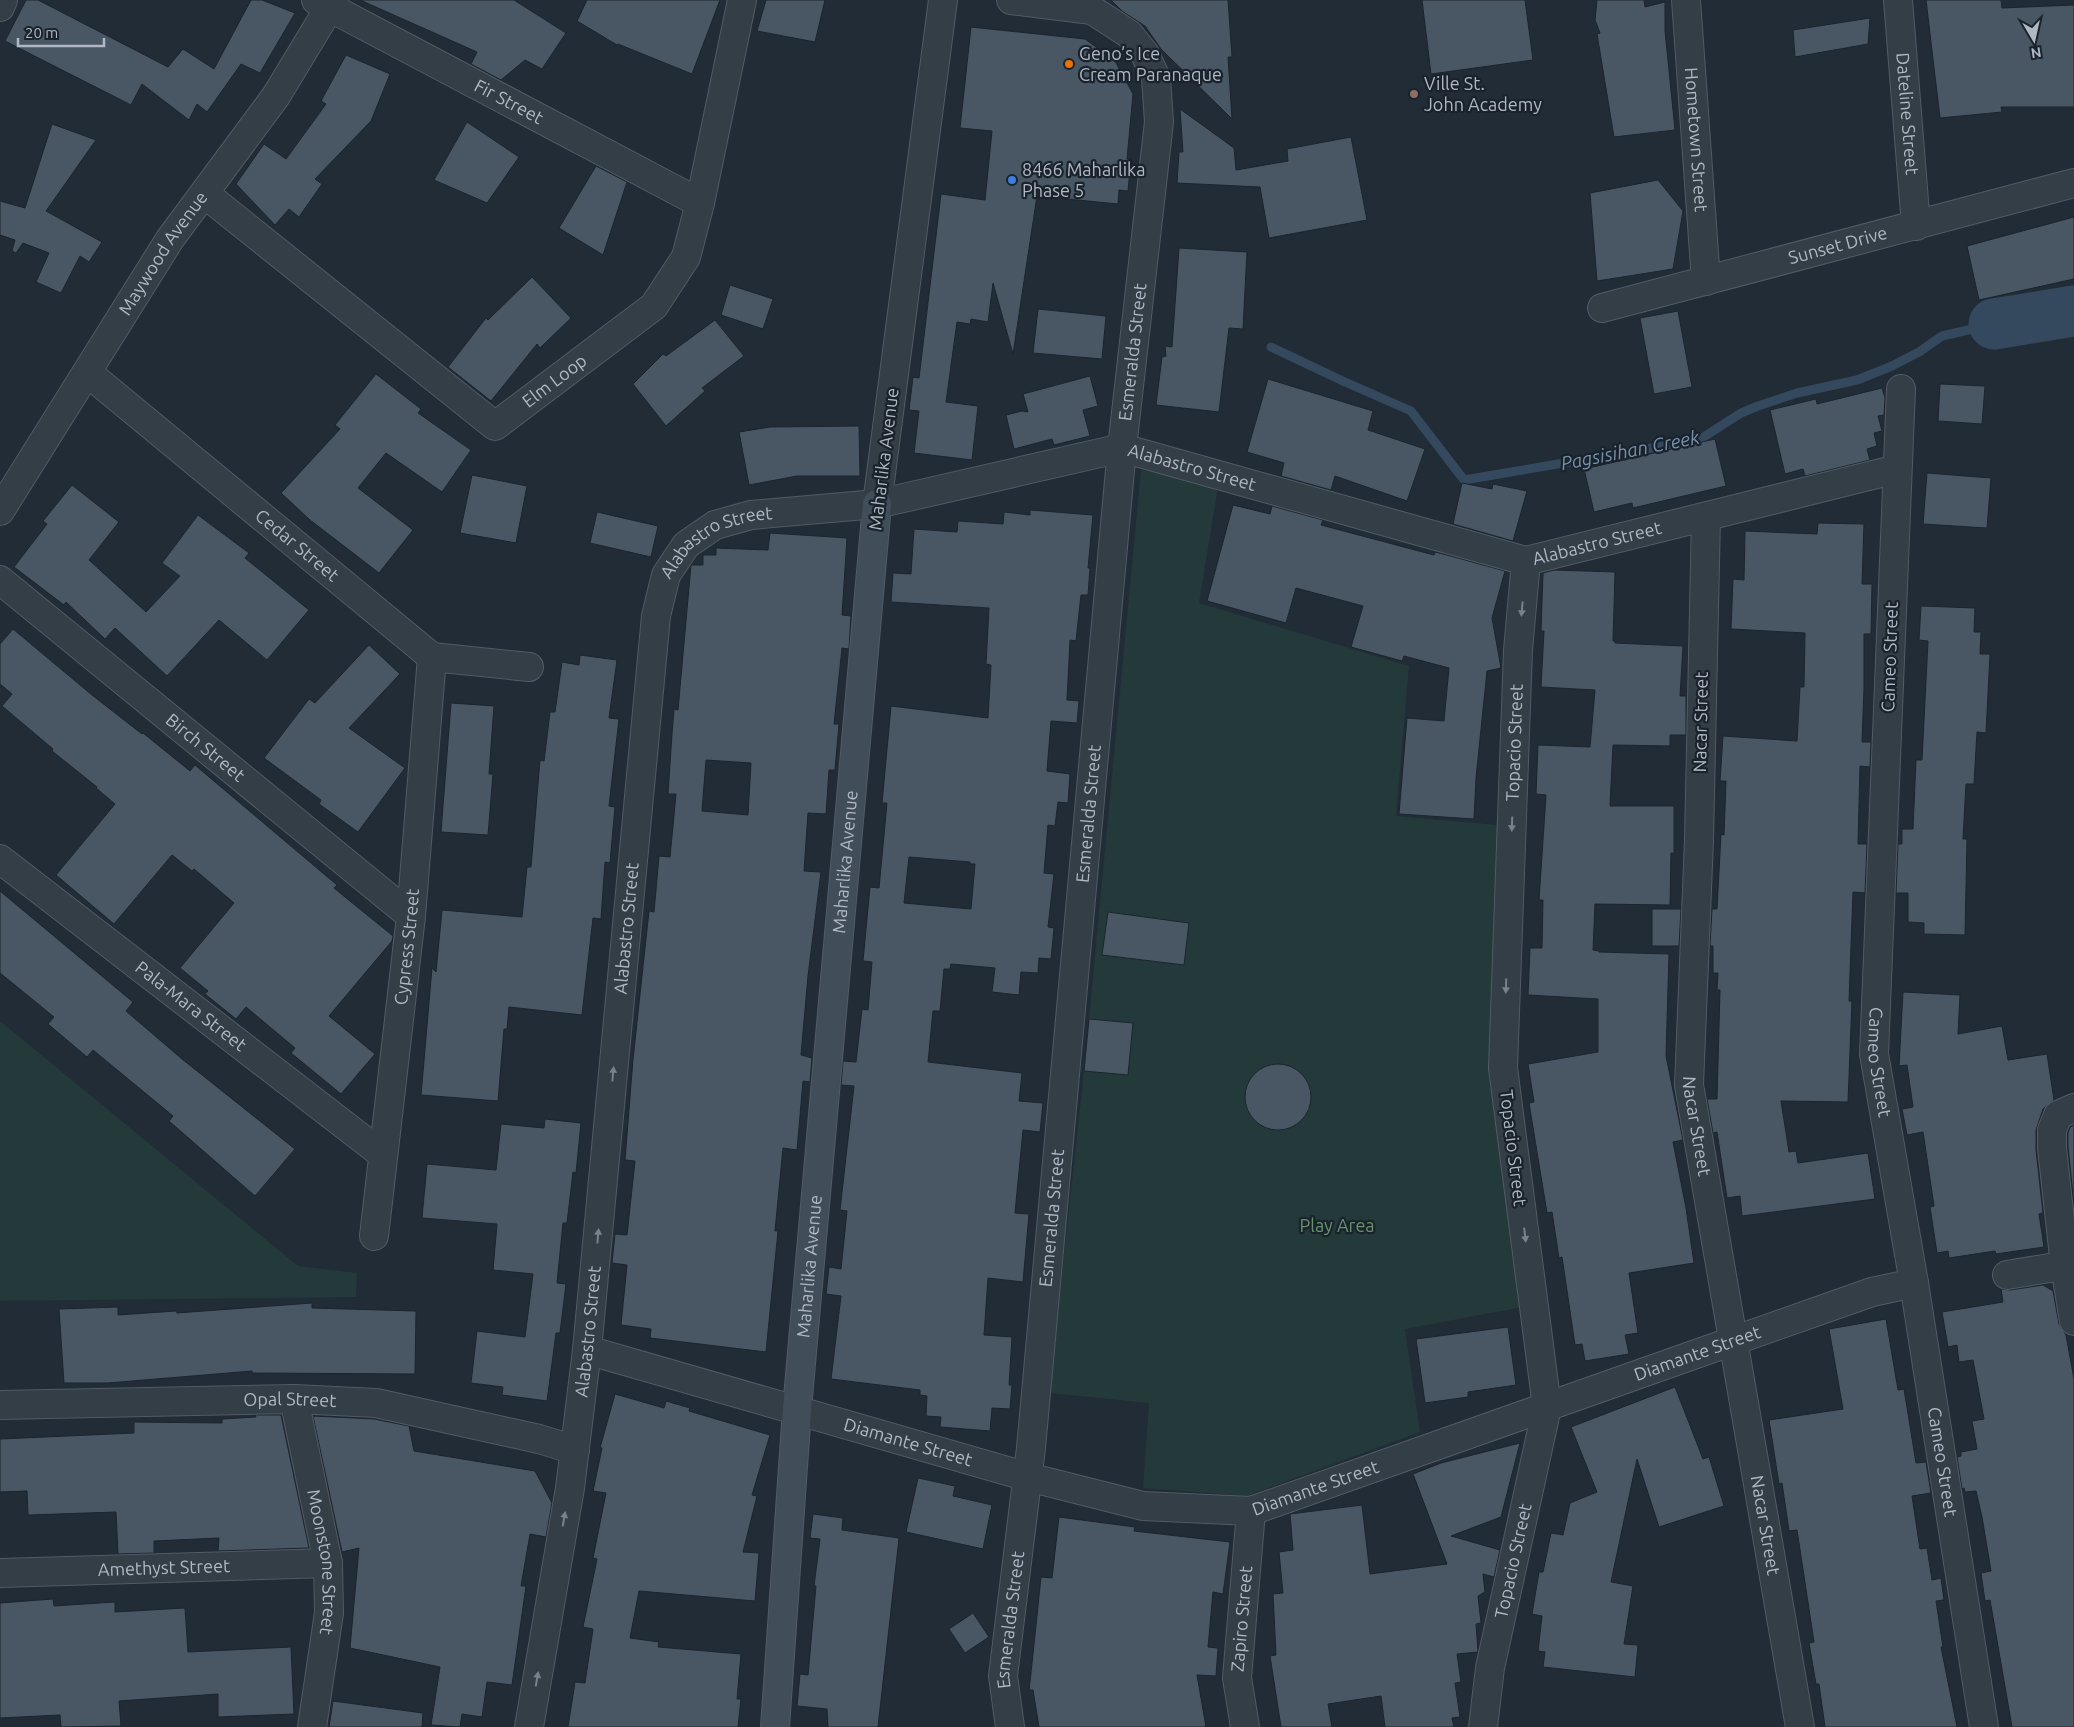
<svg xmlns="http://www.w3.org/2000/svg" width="2074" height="1727" font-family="Ubuntu,sans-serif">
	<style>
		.green { fill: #243939 }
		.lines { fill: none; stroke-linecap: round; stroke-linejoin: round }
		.stream { stroke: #35495e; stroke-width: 9 }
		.river { stroke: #35495e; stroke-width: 51 }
		.building { fill: #495663; stroke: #1c252e; fill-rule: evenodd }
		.street-casing { stroke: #525b65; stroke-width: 30 }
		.secondary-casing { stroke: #525b65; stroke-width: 30 }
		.street { stroke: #343e47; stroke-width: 28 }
		.secondary { stroke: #424d5a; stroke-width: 28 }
		.oneway { fill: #78818c }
		.food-dot { fill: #e8710a; stroke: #1a232c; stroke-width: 2 }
		.education-dot { fill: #8d6e63; stroke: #1a232c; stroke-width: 2 }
		.shop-dot { fill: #3f7fe0; stroke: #1a232c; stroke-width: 2 }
		.labels { text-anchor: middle; stroke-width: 4.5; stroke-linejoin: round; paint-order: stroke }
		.poi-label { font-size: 18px; fill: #afb8c4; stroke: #1a232c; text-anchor: start }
		.street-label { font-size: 18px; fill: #afb8c4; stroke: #1a232c }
		.park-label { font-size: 18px; fill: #67946e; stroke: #1a232c }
		.water-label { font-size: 19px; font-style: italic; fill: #7791ab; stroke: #1a232c }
	</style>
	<rect width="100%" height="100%" fill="#212c37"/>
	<path class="green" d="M1141 470 1218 487 1199 603 1409 666 1396 816 1498 825 1523 1307 1405 1329 1420 1432 1247 1496 1143 1488 1149 1403 1049 1393 1084 1071Z
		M0 1021 298 1266 357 1273 356 1297 0 1301Z"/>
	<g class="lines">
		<path class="stream" d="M1271 347 1345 382 1411 411 1464 480 1699 440 1741 413 1758 406 1797 393 1857 380 1892 366 1919 352 1942 336 1994 324"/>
		<path class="river" d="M1994 324 2074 311"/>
	</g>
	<path class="building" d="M26 0H38L168 67 183 49 214 69 251 0H262L295 13 260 73 241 64 207 112 197 104 189 120 142 84 131 105 5 41Z
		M360 0H514L566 33 542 69 525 60 501 80 471 64 477 52Z
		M587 0H720L692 74 618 44 617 45 577 21Z
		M766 0H825L815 42 757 31Z
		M1111 0H1228L1232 57H1228L1232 119 1161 49 1145 26 1122 11Z
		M1422 0H1525L1533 60 1431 74Z
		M1597 0H1644L1645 7 1665 2V31L1675 130 1614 137 1597 34 1600 33 1595 20Z
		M1926 0H2001L2002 8 2074 5V107H2001L2002 112 1940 118Z
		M1870 18 1868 44 1795 57 1793 30Z
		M971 27 1085 39 1115 61 1133 94 1127 159H1131L1128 191 1119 190 1118 204 1037 196 1013 354 993 283 988 322 971 319 970 324 957 322 946 402 978 406 972 460 914 453 919 411 909 410 913 377 919 378 941 194 985 200 992 131 960 128Z
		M346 55 390 74 371 121 315 179 322 184 299 217 289 209 275 225 236 184 264 144 286 159 326 104 321 101Z
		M1180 109 1234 148 1236 170 1288 161 1287 149 1351 137 1367 220 1269 238 1260 187 1177 183 1179 152H1183Z
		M467 122 519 157 487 203 434 180Z
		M52 124 96 140 46 211 102 242 89 262 80 256 61 293 36 282 49 253 23 243 16 253 12 251 15 240 0 235V201L25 208Z
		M596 166 627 182 603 255 559 228Z
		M1658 180 1683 211 1673 269 1597 281 1590 193Z
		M2074 217V279L1979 300 1967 246Z
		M1179 248 1247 252 1243 329 1229 328 1219 412 1156 405 1162 357 1166 356 1165 346 1172 347Z
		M532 277 571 318 540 348 537 344 491 401 448 367 486 318 488 320Z
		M730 285 773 299 763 329 721 315Z
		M1038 309 1106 316 1102 359 1033 353Z
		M1678 311 1692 387 1654 394 1640 318Z
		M715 320 744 356 702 388 705 391 666 426 633 384 663 354 666 356Z
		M376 374 421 409 418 413 471 450 442 492 386 453 358 488 413 530 379 573 310 520 281 493 340 429 335 425Z
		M1090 376 1098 406 1083 410 1090 436 1054 445 1052 439 1014 449 1006 415 1022 411 1028 412 1023 394Z
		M1268 379 1373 411 1368 430 1425 449 1407 501 1335 476 1331 490 1281 476 1284 463 1247 452Z
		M1940 384 1985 386 1982 424 1938 421Z
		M1882 388 1885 398 1884 415 1878 416 1882 431 1874 433 1877 446 1867 449 1870 460 1805 476 1803 469 1785 474 1770 410 1816 399 1817 404Z
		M859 426 860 476H797L749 485 739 432 770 427Z
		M1715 439 1726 486 1633 508 1632 503 1594 512 1584 469Z
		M1927 473 1991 478 1987 528 1923 524Z
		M472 475 527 486 516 543 460 533Z
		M1462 483 1492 489 1493 484 1527 491 1513 541 1453 524Z
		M72 485 119 522 89 560 146 612 180 576 162 563 198 515 249 553 245 558 309 610 267 660 219 620 167 676 115 628 105 639 66 602 64 605 14 567 47 524 43 521Z
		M1233 505 1270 514 1272 506 1323 520 1321 525 1434 555 1435 552 1447 555 1505 571 1492 618 1501 668 1487 671 1476 778 1474 819 1399 814 1407 718 1444 721 1449 668 1404 656 1402 661 1351 647 1363 606 1296 588 1286 623 1207 601Z
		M1030 510 1093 515 1088 568H1090L1088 595H1081L1076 641 1070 640 1067 700 1079 701 1077 723 1051 721 1047 771 1070 774 1068 803 1058 802 1055 826 1048 825 1044 873 1054 874 1048 927 1054 928 1051 959 1039 958 1038 973 1021 972 1019 995 992 992 995 968 951 964 950 969H944L940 1011H933L928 1062 1022 1073 1019 1101 1043 1103 1040 1132 1023 1130 1015 1213 1029 1214 1023 1282 988 1278 984 1335 1012 1337 1009 1385H1012L1010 1409 992 1408 990 1431 940 1427 941 1417 926 1416 927 1396 920 1395V1390L831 1379 841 1296 826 1294 829 1267 841 1269 847 1211 840 1210 854 1086 841 1085 843 1061 856 1062 862 1009 868 1010 872 962 863 961 870 887 879 888 887 803H882L891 706 988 718 991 665 986 664 989 608 891 602 893 573 911 574 914 529 957 532 958 521 1003 524 1004 512 1030 515ZM909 857 970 862V864H975L971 909 904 903Z
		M597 512 658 526 651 557 590 543Z
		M1818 523 1864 524 1862 584H1872L1871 634H1864V689L1862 742H1871L1870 767 1860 766 1858 844H1867L1865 893 1853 892 1849 1001H1852L1848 1102 1781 1101 1789 1152 1796 1151 1798 1163 1868 1153 1875 1199 1742 1216 1740 1196 1727 1198 1717 1132 1713 1133 1707 1099H1717L1720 990H1717L1718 973H1713V946H1710L1712 909H1717L1721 834 1724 835 1726 781H1720L1723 736 1797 741 1800 687H1804L1805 633 1731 629 1733 579 1744 580 1745 531 1817 534Z
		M770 533 847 538 842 615 851 616 849 649 842 648 834 724H839L835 770H829L826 814 808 813 804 871 821 872 808 976 801 1055 812 1058 810 1082 803 1081 797 1150 783 1148 775 1231H778L766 1352 650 1338 651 1329 621 1325 627 1265 612 1263 615 1234 627 1235 635 1161 625 1160 633 1059 649 911 654 912 659 856 670 857 676 794H668L672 734 674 709 678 710 691 565H703V555H716V548L768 550ZM706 760 751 763 748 815 702 811Z
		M1554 570 1615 572 1613 641H1615V643L1683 646 1680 696H1686V735H1670V746L1613 745 1610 806H1674V853H1671L1670 905 1595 904 1593 950 1599 951V952L1669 954 1666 1056 1683 1140 1673 1142 1686 1208 1694 1263 1629 1273 1638 1333 1625 1335 1629 1354 1585 1361 1582 1344 1575 1345 1562 1257 1559 1258 1552 1212 1547 1213 1529 1103 1534 1102 1528 1064 1598 1052V999L1528 995 1530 948H1542L1543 900H1539L1546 795 1536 794 1538 745 1590 747 1595 690 1541 687 1544 631H1541L1543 573Z
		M1921 606 1975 608 1974 632H1981L1980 654H1990L1986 733 1977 732 1974 784H1966L1963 839H1967L1965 935 1924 934V923L1908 922V893H1896L1898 844H1902V829H1913L1916 760H1922L1928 641 1919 640Z
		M13 629 92 695 142 734 143 733 190 771 195 765 337 885 334 888 393 936 392 941 329 1016 375 1054 341 1094 291 1053 295 1048 246 1007 236 1019 205 994 208 991 180 968 234 903 194 869 192 871 172 855 114 924 56 875 115 804 96 788 97 787 52 751 53 749 2 706 12 694 0 684V644Z
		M369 645 400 674 349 728 405 768 358 832 319 804 321 800 264 758 309 699 315 703Z
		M580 655 617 660 609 718 619 719 609 806 615 807 610 863 605 862 601 919 593 918 582 1015 509 1007 507 1029H504L498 1101 421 1095 432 968 436 972 442 910 522 917 527 867H531L540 760 544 761 550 712H555L562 662 579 665Z
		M451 703 494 706 489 774H493L488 835 441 832Z
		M0 891 133 1002 126 1011 182 1059 295 1149 255 1196 169 1121 173 1116 93 1050 87 1057 48 1024 54 1017 0 973Z
		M1652 909H1681L1679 946H1652Z
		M1108 912 1189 923 1184 965 1102 955Z
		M1903 992 1960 995 1958 1034 2002 1026 2008 1060 2047 1054 2054 1100 2043 1109 2036 1130V1150L2043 1213 2039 1214 2044 1247 1996 1254 1995 1251 1949 1258 1948 1251 1937 1253 1930 1207 1934 1206 1923 1132 1907 1135 1902 1109 1913 1107 1907 1065 1899 1066Z
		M1089 1019 1133 1023 1128 1075 1084 1071Z
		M1245 1097a33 33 0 1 1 66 0a33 33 0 1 1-66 0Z
		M545 1119 581 1123 576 1173 573 1172 567 1223H563L557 1283 566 1284 560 1333H556L547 1401 502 1395 503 1387 471 1383 477 1331 525 1337 533 1274 493 1270 497 1224 422 1218 427 1164 496 1170 501 1124 544 1128Z
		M2074 1125V1205L2068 1147V1133L2070 1127Z
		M2043 1285 2053 1291 2059 1324 2066 1335 2074 1379V1727H2012L1990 1600 1985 1601 1981 1573 1991 1571 1982 1517 1976 1491 1965 1492 1964 1488 1962 1489 1957 1457 1961 1456V1452L1977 1449 1972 1421 1984 1419 1973 1360 1959 1362 1957 1345 1948 1347 1942 1312 2003 1302 2001 1289 2010 1290Z
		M312 1303V1308L416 1311 415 1374 252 1373V1371L108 1383H64L59 1309 118 1307V1315L176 1311 177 1313Z
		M1886 1319 1898 1390 1904 1389 1916 1463 1926 1462 1931 1493 1912 1496 1920 1549 1927 1548 1932 1580 1941 1578 1944 1600 1936 1601 1943 1647H1941L1957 1727H1825L1819 1684H1816L1809 1643 1814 1642 1797 1530 1789 1531 1782 1483 1779 1484 1769 1420 1843 1409 1829 1329Z
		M1508 1327 1516 1385 1468 1392V1397L1425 1403 1416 1339Z
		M1675 1387 1703 1459 1709 1457 1724 1506 1659 1527 1637 1459 1611 1582 1633 1586 1624 1644 1638 1645 1635 1677 1543 1667 1545 1652 1538 1651 1542 1616 1532 1614 1539 1572H1543L1551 1533 1563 1535 1570 1503 1597 1492 1571 1427Z
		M615 1394 664 1408 666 1401 690 1408 689 1411 770 1435 752 1495 757 1496 743 1552 759 1553 755 1601 639 1591 630 1638 659 1642 658 1647 741 1654 737 1699H741L738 1727H568L575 1682 585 1683 593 1629 583 1627 597 1559 593 1558 606 1493 593 1491 602 1448H600Z
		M255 1415H281L309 1548 218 1551 219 1538 154 1541V1553L118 1554 116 1512 28 1515 27 1491 0 1492V1439L134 1433V1422L222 1423V1419L256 1417Z
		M313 1416 374 1419 409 1426 414 1451 535 1471 552 1503 546 1537 530 1534 521 1586H526L512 1685 487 1682 482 1717 462 1714 460 1727 431 1725 440 1667 350 1648 359 1548 342 1552Z
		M1520 1443 1501 1517 1451 1536 1500 1550 1494 1577 1483 1574 1485 1592 1478 1596 1481 1623 1476 1624 1478 1652 1457 1654 1461 1682 1455 1683 1460 1717 1452 1718 1454 1727H1385L1381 1696 1328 1704 1332 1727H1281L1270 1656 1276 1655 1273 1594 1283 1593 1279 1552 1293 1550 1290 1514 1362 1505 1370 1574 1447 1564 1413 1474 1441 1463Z
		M918 1478 955 1486 953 1496 992 1505 983 1549 906 1532Z
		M813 1514 843 1518 842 1530 899 1538 878 1727H828L827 1709 797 1706 800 1674 808 1675 816 1586H814L820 1539 810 1538Z
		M1059 1517 1135 1527 1134 1531 1230 1542 1223 1594 1213 1592 1208 1647 1218 1648 1216 1676 1197 1675 1206 1727H1039L1033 1690H1029L1031 1673 1041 1577 1052 1578Z
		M53 1599 54 1606 115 1602V1612L185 1608 188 1652 291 1647 294 1714 218 1717V1694L119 1701 121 1726 61 1727 60 1715 0 1718V1603Z
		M973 1613 989 1637 965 1653 949 1629Z
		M333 1701 423 1713 422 1727H329Z"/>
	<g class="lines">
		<defs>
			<g id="street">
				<path id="s1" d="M316 0 700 203"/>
				<path id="s2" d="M1686 0 1706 281"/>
				<path id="s3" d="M1898 0 1916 226"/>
				<path d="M0 7 3 0"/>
				<path id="s4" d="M205 194 495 426 654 306 686 257 700 203 742 0"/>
				<path id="s5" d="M1602 308 2074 183"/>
				<path id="s6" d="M88 373 432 657 529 667"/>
				<path id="s7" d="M1901 389 1874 1054 1914 1283 1984 1727"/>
				<path d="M877 504 943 0"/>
				<path id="s8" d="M0 511 170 239 276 96 334 0"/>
				<path id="s9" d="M1706 517 1699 840 1689 1085 1800 1727"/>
				<path id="s10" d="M0 580 411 916"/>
				<path id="s11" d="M0 859 382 1154"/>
				<path d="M2074 1108 2058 1115 2052 1130V1148L2065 1266 2074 1321"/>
				<path id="s12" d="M374 1236 411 916 432 657"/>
				<path d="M2007 1275 2074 1264"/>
				<path id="s13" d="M587 1350 1028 1477 1143 1506 1251 1511 1872 1292 1914 1283"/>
				<path id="s14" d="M294 1399 328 1563 329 1613 312 1727"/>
				<path id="s15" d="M0 1405 294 1399 376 1403 539 1439 575 1450"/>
				<path id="s16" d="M0 1573 328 1563"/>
				<path id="s17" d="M529 1727 570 1488 587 1350 656 616 666 575 686 545 715 525 751 515 877 504 1122 448 1526 561 1897 469"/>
				<path id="s18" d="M1010 1727 1003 1676 1031 1448 1122 448 1159 122 1156 78 1145 54 1129 34 1092 10 1011 0"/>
				<path id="s19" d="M1245 1727 1237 1678 1251 1511"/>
				<path id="s20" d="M1483 1727 1490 1668 1547 1407 1503 1068 1518 650 1526 561"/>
			</g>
			<g id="secondary">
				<path id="s21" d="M775 1727 797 1409 877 504"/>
			</g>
		</defs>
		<use href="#street" class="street-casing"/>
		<use href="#secondary" class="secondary-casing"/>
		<use href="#street" class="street"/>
		<use href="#secondary" class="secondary"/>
	</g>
	<defs><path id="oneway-solid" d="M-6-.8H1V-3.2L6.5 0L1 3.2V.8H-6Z" transform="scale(1.25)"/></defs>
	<g class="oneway">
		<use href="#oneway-solid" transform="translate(1522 609) rotate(95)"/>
		<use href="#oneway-solid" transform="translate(1512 824) rotate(92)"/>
		<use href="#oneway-solid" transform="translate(1506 986) rotate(92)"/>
		<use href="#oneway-solid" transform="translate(613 1074) rotate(-85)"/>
		<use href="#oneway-solid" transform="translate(1525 1235) rotate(83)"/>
		<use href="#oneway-solid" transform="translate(598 1236) rotate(-85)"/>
		<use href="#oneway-solid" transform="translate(564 1519) rotate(-80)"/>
		<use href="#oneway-solid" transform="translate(537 1679) rotate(-80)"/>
	</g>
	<circle class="food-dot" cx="1069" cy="64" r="5"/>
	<circle class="education-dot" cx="1414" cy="94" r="5"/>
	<circle class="shop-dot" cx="1012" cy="180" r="5"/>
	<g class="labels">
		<g class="poi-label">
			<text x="1079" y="60">Geno’s Ice<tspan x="1079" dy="21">Cream Paranaque</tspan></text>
			<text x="1424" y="90">Ville St.<tspan x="1424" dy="21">John Academy</tspan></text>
			<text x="1022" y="176">8466 Maharlika<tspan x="1022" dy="21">Phase 5</tspan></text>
		</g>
		<g class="street-label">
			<text dy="6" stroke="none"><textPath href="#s1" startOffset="218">Fir Street</textPath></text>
			<text dy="6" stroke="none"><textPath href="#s3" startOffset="114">Dateline Street</textPath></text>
			<text dy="6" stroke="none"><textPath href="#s2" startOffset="140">Hometown Street</textPath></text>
			<text dy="6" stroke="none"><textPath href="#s5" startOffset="244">Sunset Drive</textPath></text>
			<text dy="6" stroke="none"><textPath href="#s8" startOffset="305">Maywood Avenue</textPath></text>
			<text dy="6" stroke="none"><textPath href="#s18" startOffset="1382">Esmeralda Street</textPath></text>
			<text dy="6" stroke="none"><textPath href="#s4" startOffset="446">Elm Loop</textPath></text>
			<text transform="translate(884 459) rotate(-83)" y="6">Maharlika Avenue</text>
			<text dy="6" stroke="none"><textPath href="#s17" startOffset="1720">Alabastro Street</textPath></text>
			<text dy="6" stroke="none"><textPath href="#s17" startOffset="2140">Alabastro Street</textPath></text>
			<text dy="6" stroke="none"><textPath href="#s6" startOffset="271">Cedar Street</textPath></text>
			<text dy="6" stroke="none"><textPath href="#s17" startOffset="1225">Alabastro Street</textPath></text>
			<text transform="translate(1890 657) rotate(-88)" y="6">Cameo Street</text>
			<text transform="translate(1701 722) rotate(-89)" y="6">Nacar Street</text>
			<text dy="6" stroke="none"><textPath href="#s20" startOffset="994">Topacio Street</textPath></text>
			<text dy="6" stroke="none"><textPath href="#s10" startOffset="265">Birch Street</textPath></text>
			<text dy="6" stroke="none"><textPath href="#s18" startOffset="918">Esmeralda Street</textPath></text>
			<text dy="6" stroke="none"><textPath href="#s21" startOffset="868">Maharlika Avenue</textPath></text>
			<text dy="6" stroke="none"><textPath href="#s17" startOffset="805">Alabastro Street</textPath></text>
			<text dy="6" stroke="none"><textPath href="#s12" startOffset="291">Cypress Street</textPath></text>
			<text dy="6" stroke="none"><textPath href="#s11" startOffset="241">Pala-Mara Street</textPath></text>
			<text dy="6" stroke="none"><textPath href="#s7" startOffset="674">Cameo Street</textPath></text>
			<text dy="6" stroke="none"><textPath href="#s9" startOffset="610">Nacar Street</textPath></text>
			<text transform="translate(1513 1148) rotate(83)" y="6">Topacio Street</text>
			<text dy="6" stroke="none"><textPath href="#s18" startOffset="512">Esmeralda Street</textPath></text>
			<text dy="6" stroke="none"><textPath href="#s21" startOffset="462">Maharlika Avenue</textPath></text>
			<text dy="6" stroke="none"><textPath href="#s17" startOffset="400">Alabastro Street</textPath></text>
			<text dy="6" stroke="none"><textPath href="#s13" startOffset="1159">Diamante Street</textPath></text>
			<text dy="6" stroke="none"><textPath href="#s15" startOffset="290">Opal Street</textPath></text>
			<text dy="6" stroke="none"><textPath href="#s13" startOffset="334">Diamante Street</textPath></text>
			<text dy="6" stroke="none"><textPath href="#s7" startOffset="1079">Cameo Street</textPath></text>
			<text dy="6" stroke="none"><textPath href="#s13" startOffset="754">Diamante Street</textPath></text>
			<text dy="6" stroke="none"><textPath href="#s9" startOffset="1015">Nacar Street</textPath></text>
			<text dy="6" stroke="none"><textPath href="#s20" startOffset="169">Topacio Street</textPath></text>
			<text dy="6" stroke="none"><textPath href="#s14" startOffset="166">Moonstone Street</textPath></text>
			<text dy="6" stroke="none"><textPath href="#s16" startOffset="164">Amethyst Street</textPath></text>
			<text dy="6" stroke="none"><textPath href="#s19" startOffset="109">Zapiro Street</textPath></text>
			<text dy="6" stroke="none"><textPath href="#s18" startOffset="108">Esmeralda Street</textPath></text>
		</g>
		<g class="park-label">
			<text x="1337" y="1232">Play Area</text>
		</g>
		<g class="water-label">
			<text transform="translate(1630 450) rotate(-11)" y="7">Pagsisihan Creek</text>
		</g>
	</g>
	<g transform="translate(2034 40) rotate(171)" stroke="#1a232c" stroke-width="4" paint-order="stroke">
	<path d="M0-4L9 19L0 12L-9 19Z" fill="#afb8c4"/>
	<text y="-8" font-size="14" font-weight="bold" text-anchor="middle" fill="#afb8c4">N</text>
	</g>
	<path d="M18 38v8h86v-8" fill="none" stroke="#afb8c4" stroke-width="2.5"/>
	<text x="25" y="38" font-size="15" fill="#afb8c4" stroke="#1a232c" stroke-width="4" paint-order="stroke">20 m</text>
</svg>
